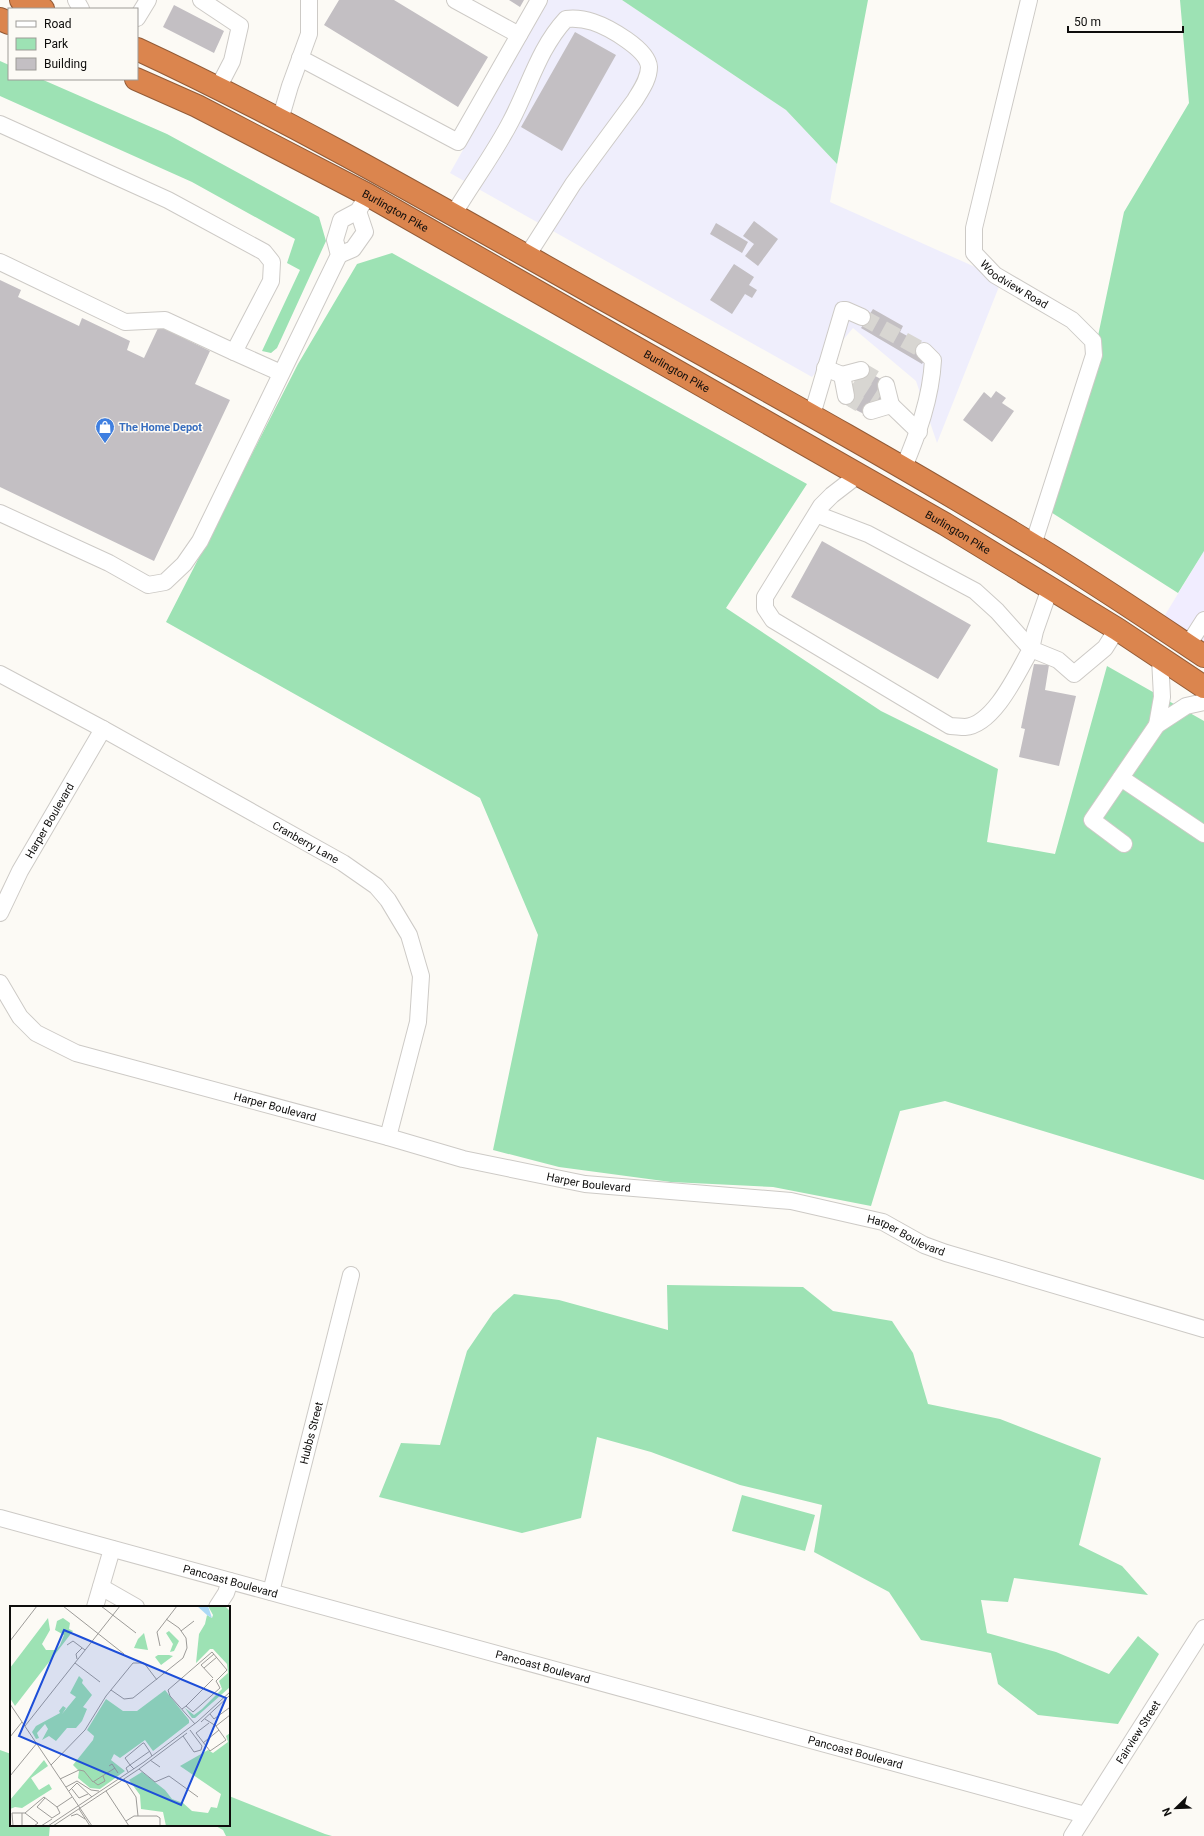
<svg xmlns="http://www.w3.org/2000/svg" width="1204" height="1836" font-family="Roboto,sans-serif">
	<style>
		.commercial { fill: #f1edff }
		.industrial { fill: #efeefc }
		.green { fill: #9de2b4 }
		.building { fill: #c3bfc3 }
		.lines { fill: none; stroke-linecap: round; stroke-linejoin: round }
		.minor-tunnel { stroke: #d8d6d2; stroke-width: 16; stroke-dasharray: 16 8; stroke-linecap: butt }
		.minor-casing { stroke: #cdcac6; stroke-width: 18 }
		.highway-casing { stroke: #935b37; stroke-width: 24 }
		.minor { stroke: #fff; stroke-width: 16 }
		.highway { stroke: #db854e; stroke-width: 22 }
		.labels { text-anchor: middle; stroke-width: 3; stroke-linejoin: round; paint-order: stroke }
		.street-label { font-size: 11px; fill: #0e0d0c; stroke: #fcfaf5 }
		.shop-label { font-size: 11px; font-weight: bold; fill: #366cbe; stroke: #fcfaf5; text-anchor: start }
		.inset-road { fill: none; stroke: #9d9b98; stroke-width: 1 }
		.view { fill: #1d4ed8; fill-opacity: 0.15; stroke: #1d4ed8; stroke-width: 2 }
		.inset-edge { fill: none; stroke: #0e0d0c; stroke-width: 2 }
	</style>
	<rect width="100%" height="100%" fill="#fcfaf5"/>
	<path class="commercial" d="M1204 551V656L1159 625Z"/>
	<path class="industrial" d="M547 0H622L786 110 837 164 830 202 1002 279 937 443 916 381 853 328 812 377 450 173Z"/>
	<path class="green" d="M622 0H868L837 164 786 110Z
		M1180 0H1204V551L1178 593 1046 509 1094 355 1124 212 1189 103Z
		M0 61 9 65V79H41L167 134 319 217 326 241 277 348 271 353 262 351 300 270 287 263 295 239 192 182 0 96Z
		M392 253 807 484 726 608 881 711 998 769 987 842 1055 854 1107 666 1204 721V1180L945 1101 900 1111 871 1206 773 1187 671 1182 559 1167 493 1150 538 935 480 798 166 622 298 364 357 264Z
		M667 1285 803 1287 833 1311 892 1321 913 1353 928 1404 1000 1419 1101 1458 1079 1545 1122 1566 1148 1595 1014 1578 1008 1602 981 1600 987 1633 1056 1652 1109 1674 1138 1636 1159 1654 1118 1724 1038 1715 998 1684 991 1653 921 1640 889 1592 814 1552 822 1505 740 1485 651 1452 597 1437 581 1518 522 1533 379 1497 401 1443 440 1445 467 1351 493 1313 514 1294 559 1300 668 1330Z
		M742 1495 815 1515 805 1551 732 1531Z
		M0 1750 11 1754V1825H50L49 1836H0Z
		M229 1796 325 1834 332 1836H226L223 1830 214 1825H229Z"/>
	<path class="building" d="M339 0H394L488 57 458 107 324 25Z
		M509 0H524L520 7Z
		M174 5 224 31 214 53 163 27Z
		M575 32 616 55 562 151 521 127Z
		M754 221 778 239 758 266 745 256 754 244 743 236Z
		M716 223 748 242 742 253 710 234Z
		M734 264 754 277 749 285 757 290 752 298 745 294 732 314 710 300Z
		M0 280 21 290 18 297 79 326 82 318 130 341 127 350 144 358 159 326 210 351 195 384 230 400 154 561 0 487Z
		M873 309 903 326 900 332 931 349 922 364 861 328Z
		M866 371 890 384 872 418 848 406Z
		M996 391 1006 398 1002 403 1014 411 992 442 963 420 984 392 991 398Z
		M822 541 971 625 938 679 791 597Z
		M1034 664 1049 665 1045 690 1076 696 1059 766 1019 757 1025 729 1021 728Z"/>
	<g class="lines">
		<path class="minor-tunnel" d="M862 317 924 351
			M861 370 886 385
			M854 382 879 398
			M846 396 871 411"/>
		<defs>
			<g id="minor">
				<path d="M76 0 81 9"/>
				<path d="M201 0 240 26 232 61 218 88"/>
				<path d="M455 0 519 35"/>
				<path id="s1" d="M1029 0 974 228V253L995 275 1072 320 1093 341 1094 355 1033 545"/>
				<path d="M137 18 148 0"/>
				<path d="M300 58 458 142 539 0"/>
				<path d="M280 120 290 86 309 34V0"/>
				<path d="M0 124 168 200 264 252 272 262 271 281 234 352 281 373"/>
				<path d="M453 215C472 183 494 154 511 121 529 87 539 48 566 19 575 18 584 19 593 22 608 27 648 49 649 67 649 79 641 90 635 100L573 184 527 256"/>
				<path d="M339 255 353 249 365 232 358 211"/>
				<path d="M0 262 125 322 165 320 234 352"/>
				<path d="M825 368 842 375 846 396"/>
				<path d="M842 375 861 370"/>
				<path d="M886 385 891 405"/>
				<path d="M871 411 891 405 919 432"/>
				<path d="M812 415 843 310H846L862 317"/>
				<path d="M903 469C918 434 931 398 933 360L924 351"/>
				<path d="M0 513 109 563 148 585 165 582 184 564 200 541 339 255 335 240 341 220 358 211 368 195"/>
				<path d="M816 514 868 534 975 591 997 611 1031 649C1018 672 994 725 965 727 960 727 955 726 950 726L773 620 765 608V597L821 506 832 495 858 475"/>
				<path d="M1050 588 1035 631 1031 649 1058 660 1074 674 1105 648 1117 629"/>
				<path d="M1188 645 1204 620"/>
				<path d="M1160 658 1162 697 1157 725 1186 706 1204 702"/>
				<path id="s2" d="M0 674 103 729 343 863 376 886 388 900 409 935 421 976 418 1022 388 1137"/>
				<path d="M1121 778 1204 834"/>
				<path d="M1124 844 1092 820 1157 725"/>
				<path id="s3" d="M0 913 20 871 103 729"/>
				<path id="s4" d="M0 983 20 1017 36 1033 76 1053 388 1137 463 1159 585 1184 791 1201 883 1222 924 1245 946 1253 1204 1329"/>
				<path id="s5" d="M0 1518 1085 1815"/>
				<path d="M101 1587 136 1607"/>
				<path id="s6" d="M271 1592 351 1275"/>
				<path d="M95 1607 112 1549"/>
				<path d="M217 1607 226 1593 230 1581"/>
				<path id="s7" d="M1072 1836 1204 1628"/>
			</g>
			<g id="highway">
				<path d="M21 0 43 9"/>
				<path d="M0 19 9 23"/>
				<path d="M137 49C294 122 443 209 594 294 741 376 889 457 1033 545 1091 580 1147 618 1204 656"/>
				<path id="s8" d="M136 79 197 106 368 195 945 524 1117 629 1204 687"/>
			</g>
		</defs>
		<use href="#minor" class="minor-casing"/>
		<use href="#highway" class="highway-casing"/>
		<use href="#minor" class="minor"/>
		<use href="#highway" class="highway"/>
	</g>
	<defs>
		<symbol id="shop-pin" viewBox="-11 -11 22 30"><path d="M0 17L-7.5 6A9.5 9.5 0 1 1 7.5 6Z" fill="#3f7fe0" stroke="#fcfaf5"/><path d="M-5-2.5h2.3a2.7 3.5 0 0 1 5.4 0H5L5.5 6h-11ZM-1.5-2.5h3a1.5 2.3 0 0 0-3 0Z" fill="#fff"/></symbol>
	</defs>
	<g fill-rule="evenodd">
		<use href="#shop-pin" x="94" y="416" width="22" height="30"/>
	</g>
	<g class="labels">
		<g class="street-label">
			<text dy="4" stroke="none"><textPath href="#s8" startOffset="291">Burlington Pike</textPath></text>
			<text dy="4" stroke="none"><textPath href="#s1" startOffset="311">Woodview Road</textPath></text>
			<text dy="4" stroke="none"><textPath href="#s8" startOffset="615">Burlington Pike</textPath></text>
			<text dy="4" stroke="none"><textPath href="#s8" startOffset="939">Burlington Pike</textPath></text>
			<text dy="4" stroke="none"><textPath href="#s3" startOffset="105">Harper Boulevard</textPath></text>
			<text dy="4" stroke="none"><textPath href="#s2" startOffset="349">Cranberry Lane</textPath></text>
			<text dy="4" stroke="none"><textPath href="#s4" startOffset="313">Harper Boulevard</textPath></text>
			<text dy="4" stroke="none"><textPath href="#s4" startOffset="636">Harper Boulevard</textPath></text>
			<text dy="4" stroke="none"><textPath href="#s4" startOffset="960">Harper Boulevard</textPath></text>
			<text dy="4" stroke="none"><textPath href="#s6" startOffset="164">Hubbs Street</textPath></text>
			<text dy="4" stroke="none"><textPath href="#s5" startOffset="239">Pancoast Boulevard</textPath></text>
			<text dy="4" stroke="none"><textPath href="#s5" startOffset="563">Pancoast Boulevard</textPath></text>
			<text dy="4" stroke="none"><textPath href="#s7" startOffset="123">Fairview Street</textPath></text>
			<text dy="4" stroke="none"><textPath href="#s5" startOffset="887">Pancoast Boulevard</textPath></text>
		</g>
		<g class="shop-label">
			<text x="119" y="431">The Home Depot</text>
		</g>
	</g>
	<g transform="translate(10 1606)">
		<rect width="220" height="220" fill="#fcfaf5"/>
		<path d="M198 0H215L220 5V81L185 112H182L175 102 184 109 192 103 212 83 209 75 218 67 217 58 203 43H200L186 57 189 28 195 18 197 9 202 12 203 9ZM38 12 40 24 32 38 36 44H46L50 39 54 29 45 24 47 15 53 12 60 17 59 23 63 25 5 100 0 92V62ZM159 25 169 35 164 45 160 46 163 38 156 27ZM134 27 138 44 124 42 128 33ZM148 49H159L163 50 151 59 145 51ZM69 70 73 74 72 77 82 89 73 101 77 103 72 115 66 122H57L46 135 39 130 32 134 38 123 35 118 27 127 29 132 26 133 22 126 26 120 50 107 49 105 53 100 56 102 52 108 66 91 60 87ZM155 84 179 114V117L143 145 135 134 110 152 104 148 101 154 115 165 90 183 80 182 68 172 69 165 63 159 83 134 84 130 77 124 96 93 113 105H127ZM220 127V220H156L153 206 131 203 130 189 119 174 132 166 155 184 162 193 173 197 182 205 198 207 201 201 207 202 211 188 170 160 198 144 203 147 218 136 216 130ZM34 154 38 160 21 172 29 184 39 178 42 183 12 202 5 201 0 203V194Z" fill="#9de2b4"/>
		<path d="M187 0H198L202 12 197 9Z" fill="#acd9f6"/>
		<path class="inset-road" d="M53 0 114 48M91 0 126 27M171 25 184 15M0 35 27 0M57 39 63 35 75 44M150 40 147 26 167 0M67 53 66 48 72 42M65 57 90 76M194 62 207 51M203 72 191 59 204 48M101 84 114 93 123 92 173 52 177 42 176 32 169 22 156 13M0 98 82 220M176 100 203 73M172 103 176 100 183 106 210 82 206 75 217 64 202 46 158 84 160 90 185 118M200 108 204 113 219 102M195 113 206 120 220 109M191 116 219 90M199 117 186 127 200 145 216 134 206 120M15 120 110 0M173 130 184 146 191 144 192 140 180 124M0 131 12 116M193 137 209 124M140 145 120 159 115 152 133 137H134L140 146 142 150M140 154 150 161M41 159 75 124 96 90 123 57H134L147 74M99 160 102 158 108 167M129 163 145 176 159 170 188 191M118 166 116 162 120 159 124 163M0 170 27 137M50 173 69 164 74 165 83 176 105 162M114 173 126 191 128 210M84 176 88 179 95 175 93 170M56 181 67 175 81 184 89 185M62 183 69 192 78 188M59 185 67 177 82 191M96 185 119 220M35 192 27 201 42 212 50 207 47 201M69 203 80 220M12 207V220M15 207 28 217 24 220M61 210 67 208 75 213M116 215 124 210H147L150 212V220M3 220 2 207H15L34 191 47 201 62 191M31 220 42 213M38 220 134 156 187 116 220 86M43 220 129 163 177 127"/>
		<path class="view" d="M54 24 216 92 171 199 9 130Z"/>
		<rect width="220" height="220" class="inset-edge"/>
	</g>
	<rect x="8" y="8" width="130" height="72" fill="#fcfaf5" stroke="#9d9b98"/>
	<rect x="16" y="21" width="20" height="6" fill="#ffffff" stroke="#9d9b98"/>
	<text x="44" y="28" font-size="12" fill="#0e0d0c">Road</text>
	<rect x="16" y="38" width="20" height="12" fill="#9de2b4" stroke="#9d9b98"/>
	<text x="44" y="48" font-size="12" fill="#0e0d0c">Park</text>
	<rect x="16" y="58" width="20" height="12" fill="#c3bfc3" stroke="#9d9b98"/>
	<text x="44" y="68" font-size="12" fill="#0e0d0c">Building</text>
	<g transform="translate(1176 1808) rotate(247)" stroke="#fcfaf5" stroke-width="3" paint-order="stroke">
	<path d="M0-3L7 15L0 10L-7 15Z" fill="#0e0d0c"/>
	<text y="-6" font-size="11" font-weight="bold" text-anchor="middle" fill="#0e0d0c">N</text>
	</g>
	<path d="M1068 26v6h115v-6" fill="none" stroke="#0e0d0c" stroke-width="2"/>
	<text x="1074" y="26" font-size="12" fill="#0e0d0c" stroke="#fcfaf5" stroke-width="3" paint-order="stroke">50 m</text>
</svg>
